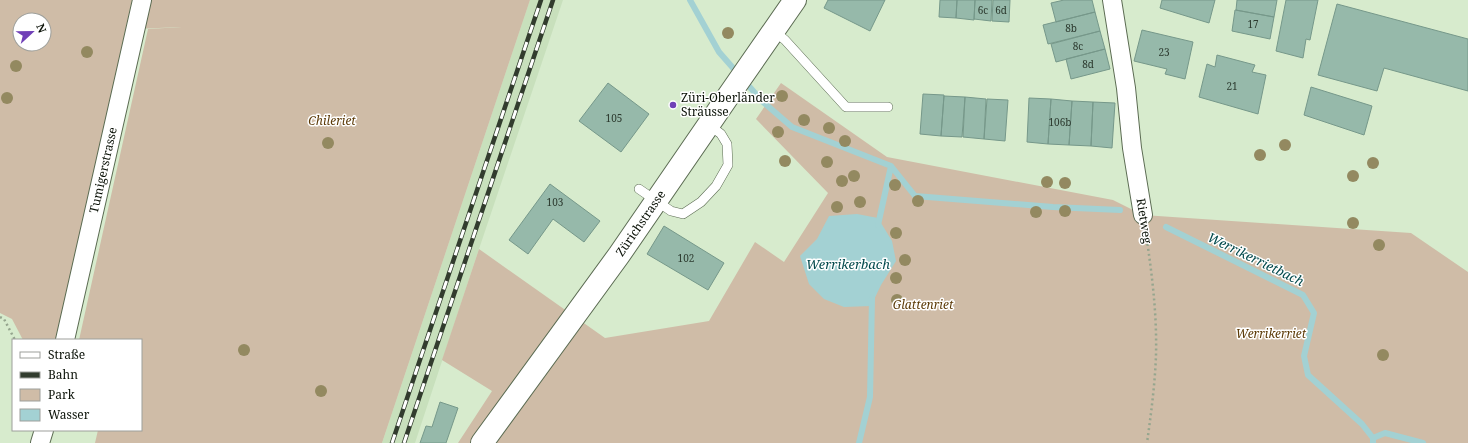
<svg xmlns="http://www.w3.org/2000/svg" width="1468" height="443" font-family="'Noto Serif',serif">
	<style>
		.built { fill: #c8e0bc }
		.green { fill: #cfbca7; fill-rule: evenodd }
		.water { fill: #a3d1d3 }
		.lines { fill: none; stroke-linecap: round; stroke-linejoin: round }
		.stream { stroke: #a3d1d3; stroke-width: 6 }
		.building { fill: #96b9aa; stroke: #76988a }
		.service-casing { stroke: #5b6b52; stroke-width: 10 }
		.minor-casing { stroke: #5b6b52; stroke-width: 20 }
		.secondary-casing { stroke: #5b6b52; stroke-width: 24 }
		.path { stroke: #95a58e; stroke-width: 2.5; stroke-dasharray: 2 3; stroke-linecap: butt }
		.service { stroke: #fff; stroke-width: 9 }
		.minor { stroke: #fff; stroke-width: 18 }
		.secondary { stroke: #fff; stroke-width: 22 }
		.rail-casing { stroke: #323c2e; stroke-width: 4.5 }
		.rail { stroke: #fff; stroke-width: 3; stroke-dasharray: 9; stroke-linecap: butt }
		.tree { fill: #938960 }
		.poi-dot { fill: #7040b7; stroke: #fff; stroke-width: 1.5 }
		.labels { text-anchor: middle; stroke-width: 3; stroke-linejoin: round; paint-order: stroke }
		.number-label { font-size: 10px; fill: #2c3a2f }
		.poi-label { font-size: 12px; fill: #091006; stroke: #fff; text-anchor: start }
		.park-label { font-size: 12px; font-style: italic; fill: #5b3906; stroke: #fff }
		.street-label { font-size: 12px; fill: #091006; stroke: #fff }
		.water-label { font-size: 13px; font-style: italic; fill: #034a4d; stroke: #fff }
	</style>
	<rect width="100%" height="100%" fill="#d7ebcd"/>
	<path class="built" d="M530 0H563L479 249 415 443H382Z"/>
	<path class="green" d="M0 0H132L57 340H23L12 319 0 313ZM20 20H44V44H20Z
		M142 0H530L382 443H95L98 430H141V340H79L148 29 182 27 135 29Z
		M781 83 887 157 1113 200 1143 215 1411 233 1468 272V443H458L492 391 442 360 479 249 605 338 709 321 755 242 784 262 828 193 756 119Z"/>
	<path class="water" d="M857 214 878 218 892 241 896 261 881 285 871 306 844 307 824 299 809 284 800 256 817 239 829 216Z"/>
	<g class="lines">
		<path class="stream" d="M690 0 719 52 762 101 792 127 891 166 915 196 1053 207 1120 210
			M878 225 891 166
			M1166 227 1303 295 1314 313 1304 356 1308 375 1362 424 1373 438V443
			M1373 438 1385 433 1423 443
			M859 443 870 397 872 298"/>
	</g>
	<path class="building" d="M828 0H885L870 31 824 8Z
		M940 0H957L956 18 939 17Z
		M957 0H975L974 20 956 18Z
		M975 0H992L991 21 974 19Z
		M993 0H1010L1009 22 992 21Z
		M1064 0H1092L1095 12 1056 22 1051 3Z
		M1162 0H1215L1209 23 1160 8Z
		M1237 0H1277L1274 17 1236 10Z
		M1286 0H1318L1310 40 1306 39 1303 58 1276 51Z
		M1337 4 1468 39V91L1384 68 1377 91 1318 75Z
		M1235 10 1274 17 1270 39 1232 31Z
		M1095 12 1100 31 1048 44 1043 25Z
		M1142 30 1193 42 1185 79 1165 74 1167 69 1134 61Z
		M1100 31 1105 49 1056 62 1051 44Z
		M1105 49 1110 69 1071 79 1066 59Z
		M1217 55 1255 65 1252 72 1266 75 1258 114 1199 97 1207 64 1215 67Z
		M608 83 649 114 621 152 579 121Z
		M1311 87 1372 106 1364 135 1304 115Z
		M923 94 944 95 941 136 920 134Z
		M944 96 965 97 962 137 941 136Z
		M965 97 986 99 984 139 963 137Z
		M1029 98 1051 99 1048 144 1027 142Z
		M987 99 1008 100 1005 141 984 139Z
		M1051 99 1072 101 1069 145 1048 144Z
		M1072 101 1093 102 1091 146 1069 145Z
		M1093 102 1115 103 1112 148 1091 146Z
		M550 184 600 221 584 242 553 219 528 254 509 240Z
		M664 226 724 263 708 290 647 254Z
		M440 402 458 408 446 443H420L426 426 432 427Z"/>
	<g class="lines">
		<defs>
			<path id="service" d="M774 31 785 40 846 107H888
				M639 189 671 211 683 214 701 202 716 186 728 165 727 144 721 134 708 124"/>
			<g id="minor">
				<path d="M1112 0 1126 88 1132 148 1143 215"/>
				<path id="s1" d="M65 340 142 0"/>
				<path d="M40 443 44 430"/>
			</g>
			<g id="secondary">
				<path id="s2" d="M482 443 619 255 729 95 795 0"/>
			</g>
		</defs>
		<use href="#service" class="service-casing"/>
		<use href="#minor" class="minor-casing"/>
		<use href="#secondary" class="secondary-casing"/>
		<path class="path" d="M1146 234C1152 274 1157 314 1156 355 1155 384 1151 414 1147 443
			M0 317 4 319 15 340"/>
		<use href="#service" class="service"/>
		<use href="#minor" class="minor"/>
		<use href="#secondary" class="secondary"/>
		<defs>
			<path id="rail" d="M392 443 541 0
				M404 443 553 0"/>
		</defs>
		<use href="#rail" class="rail-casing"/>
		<use href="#rail" class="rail"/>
	</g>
	<g class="tree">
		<circle cx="728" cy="33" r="6"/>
		<circle cx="87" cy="52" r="6"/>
		<circle cx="16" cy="66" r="6"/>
		<circle cx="782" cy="96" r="6"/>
		<circle cx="7" cy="98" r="6"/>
		<circle cx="804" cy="120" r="6"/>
		<circle cx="829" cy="128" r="6"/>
		<circle cx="778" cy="132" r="6"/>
		<circle cx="845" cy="141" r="6"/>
		<circle cx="328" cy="143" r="6"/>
		<circle cx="1285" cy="145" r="6"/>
		<circle cx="1260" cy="155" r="6"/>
		<circle cx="785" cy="161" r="6"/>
		<circle cx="827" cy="162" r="6"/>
		<circle cx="1373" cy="163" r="6"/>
		<circle cx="854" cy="176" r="6"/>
		<circle cx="1353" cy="176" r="6"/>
		<circle cx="842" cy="181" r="6"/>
		<circle cx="1047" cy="182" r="6"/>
		<circle cx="1065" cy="183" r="6"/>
		<circle cx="895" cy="185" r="6"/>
		<circle cx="918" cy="201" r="6"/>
		<circle cx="860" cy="202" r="6"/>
		<circle cx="837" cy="207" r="6"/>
		<circle cx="1065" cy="211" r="6"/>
		<circle cx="1036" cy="212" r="6"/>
		<circle cx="1353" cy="223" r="6"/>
		<circle cx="896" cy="233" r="6"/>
		<circle cx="1379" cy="245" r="6"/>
		<circle cx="905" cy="260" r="6"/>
		<circle cx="896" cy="278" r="6"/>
		<circle cx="897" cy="300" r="6"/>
		<circle cx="244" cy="350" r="6"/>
		<circle cx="1383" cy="355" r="6"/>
		<circle cx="321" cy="391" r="6"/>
	</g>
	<circle class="poi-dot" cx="673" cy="105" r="4"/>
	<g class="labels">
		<g class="number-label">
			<text x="983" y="14">6c</text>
			<text x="1001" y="14">6d</text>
			<text x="1253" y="28">17</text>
			<text x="1071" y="32">8b</text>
			<text x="1078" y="50">8c</text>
			<text x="1164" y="56">23</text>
			<text x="1088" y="68">8d</text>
			<text x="1232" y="90">21</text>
			<text x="614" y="122">105</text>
			<text x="1060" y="126">106b</text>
			<text x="555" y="206">103</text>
			<text x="686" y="262">102</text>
		</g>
		<g class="poi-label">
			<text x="681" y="102">Züri-Oberländer<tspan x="681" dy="14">Sträusse</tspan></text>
		</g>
		<g class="park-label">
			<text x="332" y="125">Chileriet</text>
			<text x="923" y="309">Glattenriet</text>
			<text x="1271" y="338">Werrikerriet</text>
		</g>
		<g class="street-label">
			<text dy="4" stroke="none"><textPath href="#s1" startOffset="174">Tumigerstrasse</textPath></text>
			<text transform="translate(1144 221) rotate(81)" y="4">Rietweg</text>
			<text dy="4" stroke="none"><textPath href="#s2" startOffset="271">Zürichstrasse</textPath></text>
		</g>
		<g class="water-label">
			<text transform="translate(1256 259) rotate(26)" y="5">Werrikerrietbach</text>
			<text x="848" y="269">Werrikerbach</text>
		</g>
	</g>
	<rect x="12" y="339" width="130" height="92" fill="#ffffff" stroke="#9d9f9b"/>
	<rect x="20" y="352" width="20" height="6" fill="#ffffff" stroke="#9d9f9b"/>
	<text x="48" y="359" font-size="12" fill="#091006">Straße</text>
	<rect x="20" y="372" width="20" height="6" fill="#323c2e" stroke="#9d9f9b"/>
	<text x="48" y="379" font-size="12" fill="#091006">Bahn</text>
	<rect x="20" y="389" width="20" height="12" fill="#cfbca7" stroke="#9d9f9b"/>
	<text x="48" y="399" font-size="12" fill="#091006">Park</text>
	<rect x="20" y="409" width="20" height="12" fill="#a3d1d3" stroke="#9d9f9b"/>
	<text x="48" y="419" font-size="12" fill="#091006">Wasser</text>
	<g transform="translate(32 32) rotate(68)"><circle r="19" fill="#ffffff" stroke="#9d9f9b"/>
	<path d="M0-3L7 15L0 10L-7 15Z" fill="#7040b7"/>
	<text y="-6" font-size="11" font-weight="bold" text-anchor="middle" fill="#091006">N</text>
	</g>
</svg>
